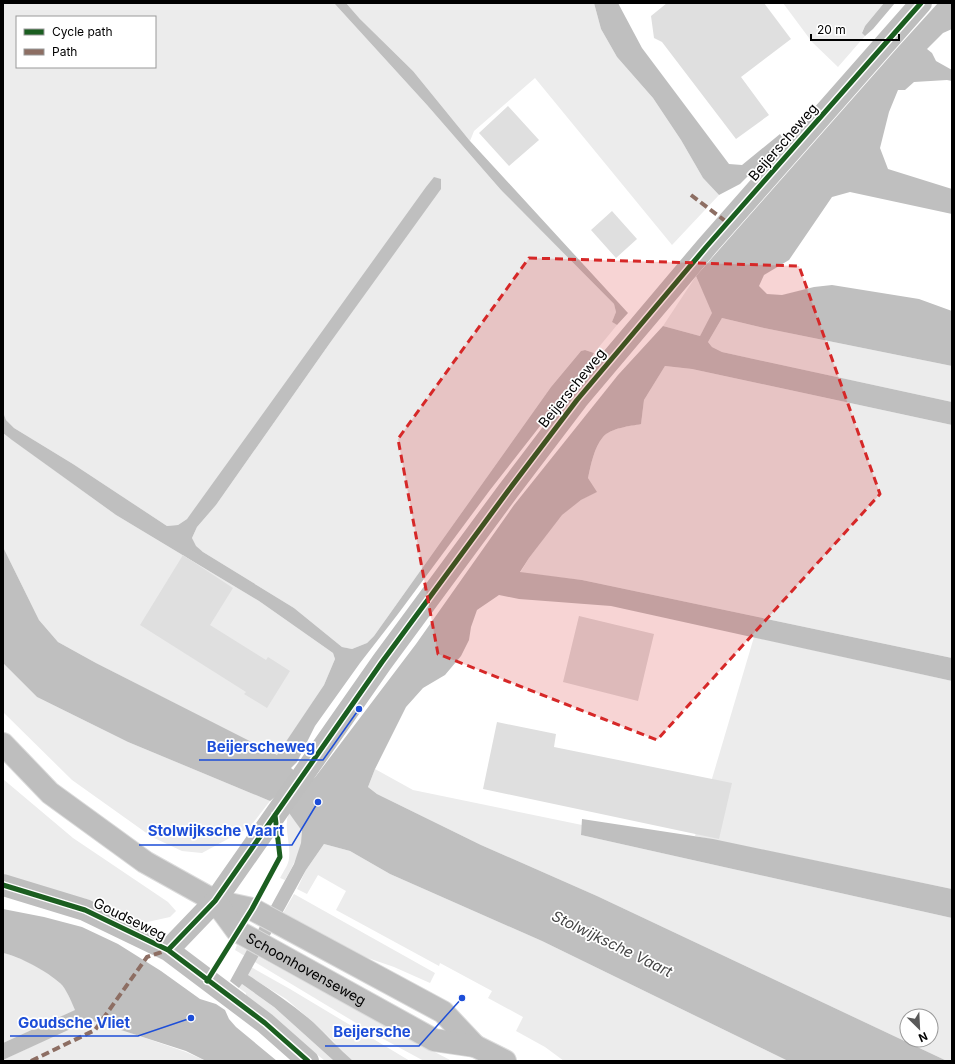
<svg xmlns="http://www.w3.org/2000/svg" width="955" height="1064" font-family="Inter,sans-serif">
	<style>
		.green { fill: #ececec; fill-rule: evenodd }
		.water { fill: #bfbfbf }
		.building { fill: #dfdfdf }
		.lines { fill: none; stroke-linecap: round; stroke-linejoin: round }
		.primary-casing { stroke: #dbdbdb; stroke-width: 24 }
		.minor { stroke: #bebebe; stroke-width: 22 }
		.primary { stroke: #bebebe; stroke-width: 22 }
		.quiet { stroke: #8d6e63; stroke-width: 4; stroke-dasharray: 8 4; stroke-linecap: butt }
		.cycleway-casing { stroke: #fff; stroke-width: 8 }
		.cycleway { stroke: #1b5e20; stroke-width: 5 }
		.marked { fill: #d62828; fill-opacity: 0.2; stroke: #d62828; stroke-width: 3; stroke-dasharray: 8 5; stroke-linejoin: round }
		.labels { text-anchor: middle; stroke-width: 3.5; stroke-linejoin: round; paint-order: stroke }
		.street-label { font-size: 14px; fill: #000; stroke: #fff }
		.water-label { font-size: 15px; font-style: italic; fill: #444; stroke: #fff }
		.leader { fill: none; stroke: #1d4ed8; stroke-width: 1.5 }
		.callout-dot { fill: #1d4ed8; stroke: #fff; stroke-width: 1.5 }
		.callout-label { font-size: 15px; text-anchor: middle; font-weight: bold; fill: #1d4ed8; stroke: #fff; stroke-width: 3.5; stroke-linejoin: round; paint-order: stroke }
	</style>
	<rect width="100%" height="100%" fill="#fff"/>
	<path class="green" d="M3 3H334L427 105 501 190 614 304 616 312 612 322 617 325 594 353 585 350 581 351 551 387 374 636 367 643 352 649 342 647 294 608 203 552 195 546 192 538 197 527 216 505 332 340 187 519 178 525 167 526 73 464 14 428 6 420 3 412ZM17 17H155V67H17Z
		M346 3H594L601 29 617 57 653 98 681 140 703 178 719 195 672 245 535 78 474 131 470 141 413 71 360 19Z
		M783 3H884L865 26 862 32 865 36 838 67 812 42Z
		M696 276 713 313 700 336 663 326Z
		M722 318 764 328 952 366V402L722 352 712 347 708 342Z
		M665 366 692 369 952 425V658L582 580 520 573 529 558 562 514 581 500 596 492 588 478C591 464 594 448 603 437 610 428 631 426 641 423L644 400Z
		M3 433 116 515 259 601 333 653 335 659 324 685 277 756 96 663 58 642 39 620 3 547Z
		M754 637 952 681V889L695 836Z
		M3 663 37 697 128 742 270 801 250 827 202 853 182 851 152 837 72 780 3 712Z
		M375 769 413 790 582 825 581 835 952 918V1061H947L597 896 481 845 377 794 368 787ZM907 1016H931V1040H907Z
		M3 779 73 838 168 902 176 911 170 917 143 923 89 900 3 877Z
		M289 813C293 818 301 826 302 832 304 846 292 868 285 880L280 878C283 872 289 864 289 858 291 843 283 827 289 813Z
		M324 844 350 851 390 874 542 941 788 1061H564L545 1047 516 1031 523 1017 488 998 492 991 440 963 439 966 336 910 346 891 318 875 307 894 297 889 306 870Z
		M294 894 435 973 430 983 394 967 336 947 283 913Z
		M237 945 425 1047 452 1061H424L376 1035 235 950Z
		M3 953C19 956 49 972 61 983 66 988 72 1003 76 1010L3 1043Z
		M251 967 290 989 410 1061H353L338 1049 334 1042 313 1022 286 999 247 975Z
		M242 984 274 1007 334 1061H325L246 997V993L239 988Z
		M90 1019 186 1052 206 1061H3V1060Z"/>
	<path class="water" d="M334 3H346L360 19 413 71 470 141 628 313 617 325 612 322 616 312 614 304 501 190 427 105Z
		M594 3H618L642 48 729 164 742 165 780 134 784 140 740 184 719 195 703 178 681 140 653 98 617 57 601 29Z
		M884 3H895L873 29 865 36 862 33 865 26Z
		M938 3H952V29L943 33 927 49 932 53 936 61 952 70V81L947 80 914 82 905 90H898L889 112 880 148 888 169 952 189V214L850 192 832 197 789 260 764 275 759 286 767 294 782 295 814 287 832 285 919 299 952 311V366L764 328 722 318 708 342 712 347 722 352 952 402V425L692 369 665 366 644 400 641 424C631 426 610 428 603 437 594 448 591 464 588 478L597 492 581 500 562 515 529 558 520 572 582 580 952 658V681L611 606 519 599 499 595 477 610 471 627 469 640 461 656 445 675 423 688 406 707 375 769 368 787 377 794 481 845 597 896 947 1061H788L542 941 390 874 350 851 324 844 306 870 248 975C271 990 292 1004 313 1022 327 1035 339 1049 353 1061H334L274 1007 242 984 239 988 230 981 294 864 301 843 302 831 289 813 282 791 270 801 128 742 37 697 3 663V547L39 620 58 642 96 663 277 755 324 685 335 659 333 653 259 601 116 515 12 440 3 433V412L6 420 14 428 73 464 167 526 178 525 187 519 426 187 434 177 441 179V189L332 340 216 505 197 527 192 538 196 546 203 552 294 608 342 647 352 649 367 643 374 636 551 387 581 351 585 350 594 353 587 366 490 490 398 614 360 663 315 726 297 762 291 768 309 783 316 776 416 644 514 505 618 375 663 326 700 336 712 313 696 276 899 46Z
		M582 819 713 839 952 889V918L581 835Z
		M3 909 44 917 82 927 118 944 161 971 200 999 216 1004 225 1010 229 1019 236 1027 277 1061H206L186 1051 90 1020 3 1060V1043L75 1010C72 1003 66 988 60 983 48 972 19 956 3 953Z"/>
	<path class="building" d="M667 3H764L791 39 741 77 769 115 736 139 662 42 654 38 651 16Z
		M508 106 539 140 509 166 479 133Z
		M612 211 637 239 616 258 591 230Z
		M183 555 233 588 210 625 266 660 268 657 290 671 267 708 244 694 246 692 140 625Z
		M579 616 654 634 638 701 563 682Z
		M497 722 556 734 554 747 732 783 719 839 483 789Z"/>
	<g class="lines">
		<defs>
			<g id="primary">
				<path d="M3 744 50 793 145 862 215 901 252 909 443 1012 475 1046"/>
				<path id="s1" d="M215 901 237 931 434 1040 475 1046 505 1061"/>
			</g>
		</defs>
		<use href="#primary" class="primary-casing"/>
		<path class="minor" d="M3 885 85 910 168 950 265 1023 308 1061
			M168 950 215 901 382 662 508 491 577 400 707 246 921 3"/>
		<use href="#primary" class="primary"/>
		<path class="quiet" d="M691 195 728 223
			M31 1061 95 1030 147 957 168 950"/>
		<defs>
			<path id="cycleway" d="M3 885 85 910 168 950 265 1023 308 1061
				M168 950 215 901 382 662 508 491 577 400 707 246 921 3
				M207 981 252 909 280 857 275 815"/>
		</defs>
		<use href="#cycleway" class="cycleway-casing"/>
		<use href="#cycleway" class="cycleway"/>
	</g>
	<path class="marked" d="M529 258 799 266 880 494 657 740 438 654 398 439Z"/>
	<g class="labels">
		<g class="street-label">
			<text transform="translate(783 142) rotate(-49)" y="5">Beijerscheweg</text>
			<text transform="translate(572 388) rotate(-51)" y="5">Beijerscheweg</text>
			<text transform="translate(130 919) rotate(26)" y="5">Goudseweg</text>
			<text dy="5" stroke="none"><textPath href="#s1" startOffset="116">Schoonhovenseweg</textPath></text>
		</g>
		<g class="water-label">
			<text transform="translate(612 944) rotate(26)" y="5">Stolwijksche Vaart</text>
		</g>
	</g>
	<path class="leader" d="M359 709L323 760H199M318 802L292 845H139M191 1018L138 1036H10M462 998L419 1046H325"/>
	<g class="callout-dot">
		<circle cx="359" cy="709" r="4"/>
		<circle cx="318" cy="802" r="4"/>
		<circle cx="191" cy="1018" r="4"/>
		<circle cx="462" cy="998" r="4"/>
	</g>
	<g class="callout-label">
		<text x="261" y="752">Beijerscheweg</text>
		<text x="216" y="836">Stolwijksche Vaart</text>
		<text x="74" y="1028">Goudsche Vliet</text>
		<text x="372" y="1037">Beijersche</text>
	</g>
	<rect width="955" height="1064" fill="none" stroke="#000000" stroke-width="8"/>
	<rect x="16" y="16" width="140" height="52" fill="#ffffff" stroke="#999999"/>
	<rect x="24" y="29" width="20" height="6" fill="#1b5e20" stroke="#999999"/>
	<text x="52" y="36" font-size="12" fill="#000000">Cycle path</text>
	<rect x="24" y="49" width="20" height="6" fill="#8d6e63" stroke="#999999"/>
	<text x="52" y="56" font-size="12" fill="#000000">Path</text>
	<g transform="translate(919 1028) rotate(156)"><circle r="19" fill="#ffffff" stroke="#999999"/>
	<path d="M0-3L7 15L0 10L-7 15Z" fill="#595959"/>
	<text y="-6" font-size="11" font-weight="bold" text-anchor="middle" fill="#000000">N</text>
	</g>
	<path d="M811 34v6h88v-6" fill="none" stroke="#000000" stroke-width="2"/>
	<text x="817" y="34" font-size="12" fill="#000000" stroke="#ffffff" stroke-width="3" paint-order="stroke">20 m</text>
</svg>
